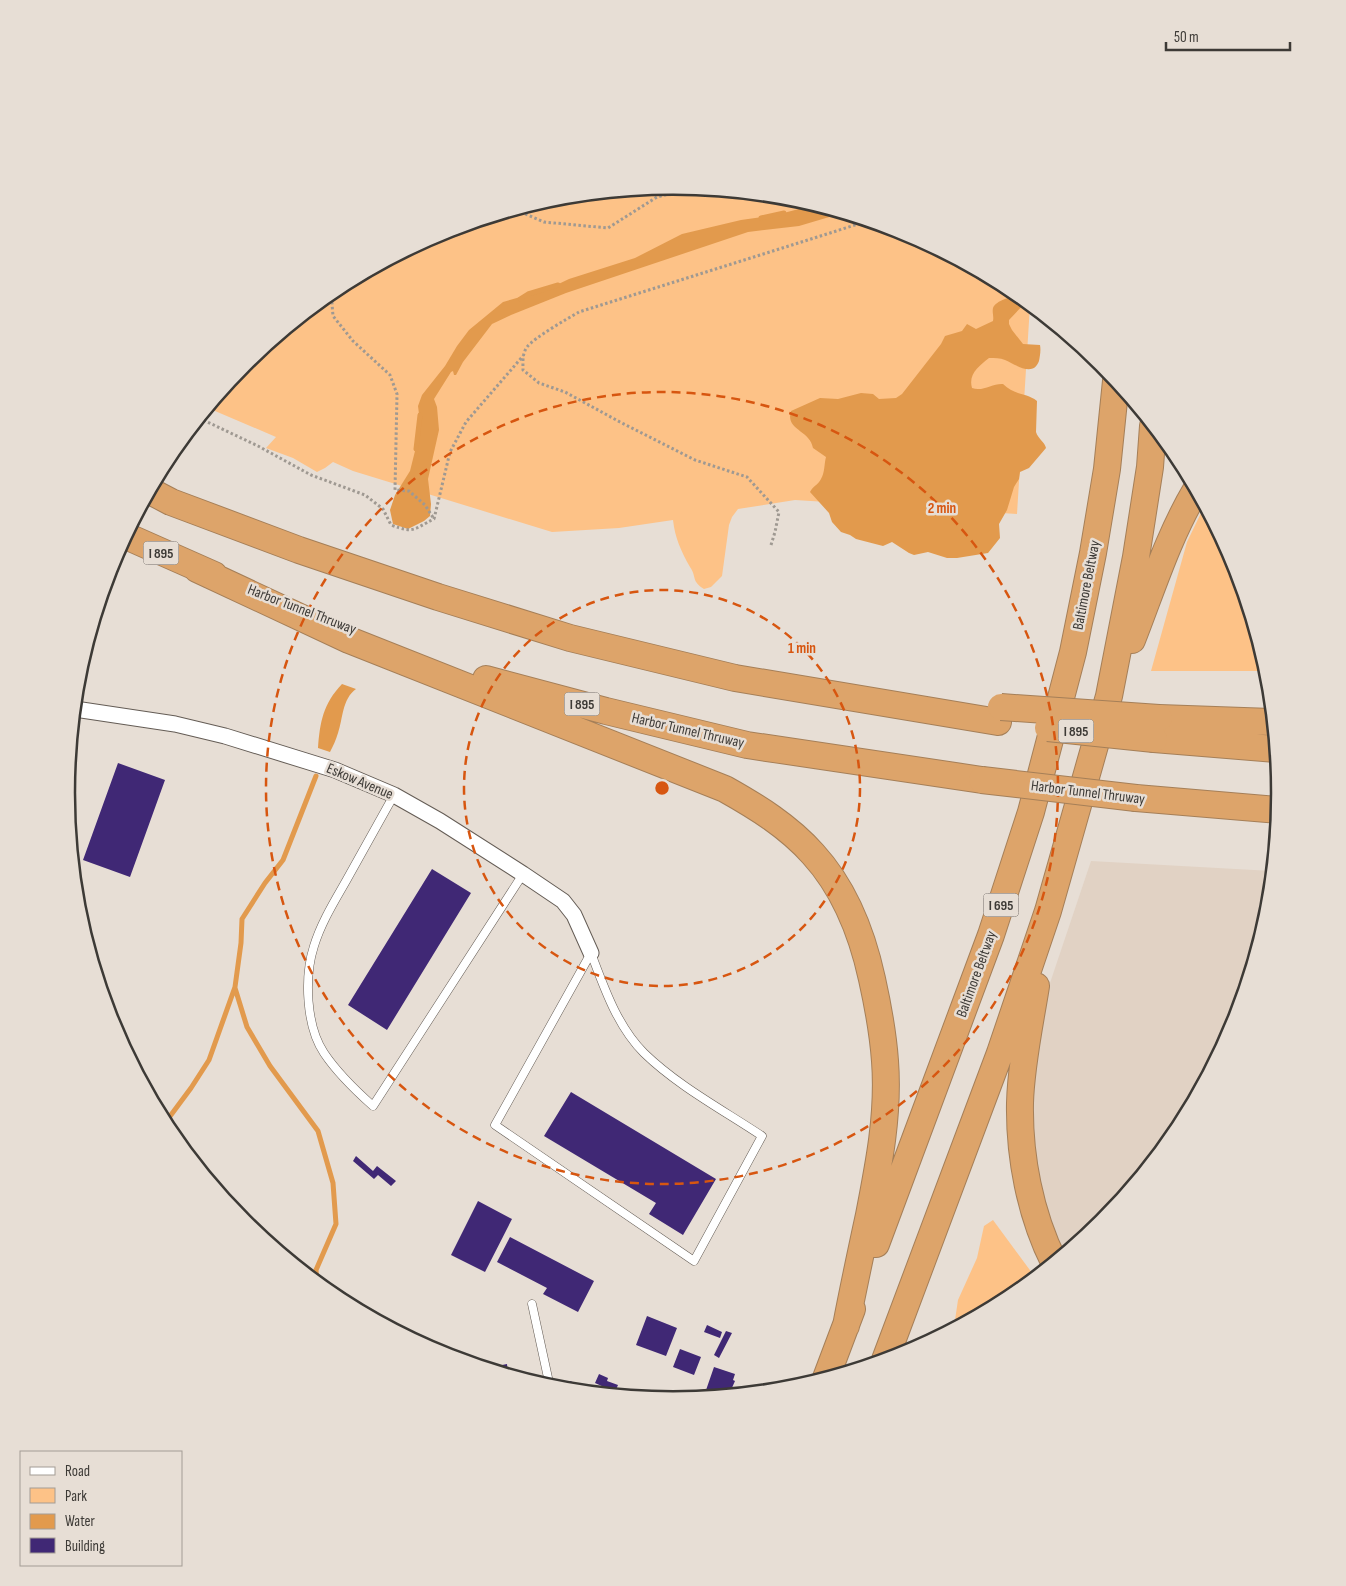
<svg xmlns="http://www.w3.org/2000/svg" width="1346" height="1586" font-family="'Sofia Sans Condensed',sans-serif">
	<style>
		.built { fill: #e1d2c4 }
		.green { fill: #fdc287 }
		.water { fill: #e29a4d }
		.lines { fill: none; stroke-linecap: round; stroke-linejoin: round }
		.stream { stroke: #e29a4d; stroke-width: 5 }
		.building { fill: #402875 }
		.lane-casing { stroke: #645c55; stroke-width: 9 }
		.street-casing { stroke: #645c55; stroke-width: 17 }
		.highway-casing { stroke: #a57f58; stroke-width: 28 }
		.path { stroke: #9f9992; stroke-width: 3; stroke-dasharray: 2.5 2.5; stroke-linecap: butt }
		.lane { stroke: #fff; stroke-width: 8 }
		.street { stroke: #fff; stroke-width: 15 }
		.highway { stroke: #dda46a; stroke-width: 26 }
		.highway-bridge-casing { stroke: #a57f58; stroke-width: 28; stroke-linecap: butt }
		.highway-bridge { stroke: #dda46a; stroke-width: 26 }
		.ring { fill: none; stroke: #d75610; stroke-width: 2.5; stroke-dasharray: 9 6 }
		.labels { text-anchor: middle; stroke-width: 5; stroke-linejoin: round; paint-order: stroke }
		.shield { fill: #e7ded5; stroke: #706b66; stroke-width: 1 }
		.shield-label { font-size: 14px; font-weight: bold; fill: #3d3a36 }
		.street-label { font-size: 15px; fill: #3d3a36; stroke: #e7ded5 }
		.rim { fill: none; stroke: #3d3a36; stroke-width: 2.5 }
		.centre { fill: #d75610; stroke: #e7ded5; stroke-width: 2.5 }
		.ring-label { font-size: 15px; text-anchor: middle; font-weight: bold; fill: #d75610; stroke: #e7ded5; stroke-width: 5; stroke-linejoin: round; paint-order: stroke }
	</style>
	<rect width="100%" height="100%" fill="#e7ded5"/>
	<path class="built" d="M1091 861 1272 871 1268 912 1233 1025 1177 1130 1102 1222 1059 1257 1032 1156 1033 1051 1050 983Z"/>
	<path class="green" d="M673 186 792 198 905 233 1010 289 1030 305 1017 514 795 500 738 509 732 517 729 525 722 576 711 587 704 589C691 581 697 577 690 567 681 551 675 538 673 520L619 528 552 532 353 471 333 462 325 468 317 472 293 458 266 448 276 437 208 408 244 364 336 288 441 232 555 198Z
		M1205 508 1234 561 1267 671H1151L1187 542 1201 513Z
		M993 1220 1035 1277 1010 1298 959 1325 955 1320 958 1300 977 1258 984 1226Z"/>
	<path class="water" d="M814 205 846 214 836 215 799 226 748 232 566 293 511 315 492 324 463 362 456 375H454L453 371 451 372 434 399 437 407 439 430 428 479 431 504 430 516 424 521 408 529 393 524 390 510 395 495 410 471 419 435 420 422 418 406 422 395 445 366 457 346 469 330 503 302 548 289 569 279 635 258 682 234 741 220 776 215Z
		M1018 295 1026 302 1009 320V324L1012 330 1023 344 1040 345C1041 350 1040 356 1039 361 1033 378 1015 364 1005 360 1000 358 995 358 989 358 979 366 968 374 972 388 983 392 993 383 1003 384 1015 396 1026 392 1037 401L1036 432C1038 439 1045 442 1046 448L1029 468 1020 472 1019 479 1014 487 1007 510 999 524 1000 538 988 553 957 558H947L928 552 914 555 909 553 892 542 883 546 856 539 850 535 841 532 832 522 829 513 810 492C813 486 818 485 821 479 825 472 824 464 826 457L813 448C810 430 785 430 791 411L820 398 838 399 861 393 873 394 879 399 896 398 902 394 941 344 945 336 962 331 967 324 976 329 993 321C994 316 992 313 993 308 996 300 1012 297 1018 295Z
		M342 684 356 689C342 699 343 719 338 733 336 740 333 746 330 752L318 748C320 722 323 704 342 684Z"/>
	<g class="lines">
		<path class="stream" d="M761 218 784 213
			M520 299 528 294 558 285
			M416 449 420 415
			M235 988 247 1027 270 1066 318 1131 333 1183 336 1224 316 1270 317 1282
			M165 1123 191 1088 209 1060 235 987 241 943 242 919 265 883 283 860 316 776"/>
	</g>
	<path class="building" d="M118 763 165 780 130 877 83 860Z
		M432 869 471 893 387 1030 348 1005Z
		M571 1092 716 1179 683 1235 649 1214 656 1203 544 1136Z
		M356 1156 373 1171 377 1166 396 1181 391 1186 378 1175 374 1179 353 1161Z
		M478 1201 512 1219 485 1272 451 1255Z
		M510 1237 594 1281 578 1312 543 1294 547 1288 497 1262Z
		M647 1316 677 1328 666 1356 636 1345Z
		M707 1325 722 1332 720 1338 704 1332Z
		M726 1331 732 1333 719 1358 714 1355Z
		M680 1349 701 1357 694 1375 673 1367Z
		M507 1364 508 1374 487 1368Z
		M714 1367 735 1374 733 1380 735 1381 731 1390 729 1389 728 1394 713 1389 711 1395 705 1393Z
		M599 1374 608 1378 607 1381 618 1385 614 1394 602 1393 604 1387 595 1383Z
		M570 1381 580 1385 578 1390 566 1389Z"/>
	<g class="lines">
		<defs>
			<path id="lane" d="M394 795C378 824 362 852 346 881 334 902 321 923 314 946 304 977 306 1026 324 1053 338 1074 355 1090 373 1106L523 874
				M591 953C604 987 617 1026 644 1053 678 1086 723 1110 762 1136L694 1261 495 1125Z
				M532 1304 550 1387"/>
			<path id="street" d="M75 709 175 724 225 736 335 770 394 795 440 821 523 874 563 901 574 915 591 953"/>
			<path id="highway" d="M150 491 171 502 299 550 438 597 570 638 735 678 998 722
				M126 536 214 575
				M197 569 349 640 725 789C757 807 788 826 813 854 845 889 862 933 872 979 878 1006 883 1033 885 1061 889 1113 879 1164 869 1215 861 1252 853 1289 846 1326
				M1132 640C1152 589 1168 537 1196 490
				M486 679 606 711 747 745 982 780
				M1159 718 1273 722
				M1154 739 1275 749
				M1136 798 1278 810
				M1036 986C1030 1024 1021 1065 1020 1103 1019 1156 1030 1214 1054 1262
				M876 1244 991 935 1031 812 1073 652 1093 553 1107 469 1116 381
				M885 1360 1000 1053 1048 911 1109 696 1136 557 1150 467 1153 426
				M826 1378 852 1309"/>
		</defs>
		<use href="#lane" class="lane-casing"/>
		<use href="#street" class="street-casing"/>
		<use href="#highway" class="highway-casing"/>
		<path class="path" d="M516 210 544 222 608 228 657 197 692 188
			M331 292 333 316 353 341 390 375 397 394 395 490 409 491 425 505 434 519
			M199 418 258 446 311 475 365 495 383 509 391 525C415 534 413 529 434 519L450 452 466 422 523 356
			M771 545 775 532 779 512 747 477 695 460 620 422 565 392 539 383 523 370C523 362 522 354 527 347 535 337 567 319 579 312L868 221"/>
		<use href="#lane" class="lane"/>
		<use href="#street" class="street"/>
		<use href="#highway" class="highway"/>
		<defs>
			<path id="highway-bridge" d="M1001 707 1159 718
				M1048 728 1154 739
				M982 780 1136 798"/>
		</defs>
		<use href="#highway-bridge" class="highway-bridge-casing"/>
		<use href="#highway-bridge" class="highway-bridge"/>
	</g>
	<g class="ring">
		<circle cx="662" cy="788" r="198"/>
		<circle cx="662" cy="788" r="396"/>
	</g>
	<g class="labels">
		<g class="shield">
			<rect x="143.5" y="541.5" width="35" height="23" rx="4"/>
			<rect x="564.5" y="692.5" width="35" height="23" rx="4"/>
			<rect x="1058.5" y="719.5" width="35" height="23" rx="4"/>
			<rect x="983.5" y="893.5" width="35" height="23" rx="4"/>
		</g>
		<g class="shield-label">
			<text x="161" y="558">I 895</text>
			<text x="582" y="709">I 895</text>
			<text x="1076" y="736">I 895</text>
			<text x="1001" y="910">I 695</text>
		</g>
		<g class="street-label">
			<text transform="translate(1086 585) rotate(-79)" y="5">Baltimore Beltway</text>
			<text transform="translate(302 609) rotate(21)" y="5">Harbor Tunnel Thruway</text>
			<text transform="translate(688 730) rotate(13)" y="5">Harbor Tunnel Thruway</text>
			<text transform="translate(360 781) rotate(23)" y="5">Eskow Avenue</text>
			<text transform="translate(1088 792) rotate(7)" y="5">Harbor Tunnel Thruway</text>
			<text transform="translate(976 974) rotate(-70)" y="5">Baltimore Beltway</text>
		</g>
	</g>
	<path d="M0 0H1346V1586H0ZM75 793a598 598 0 1 1 1196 0a598 598 0 1 1-1196 0Z" fill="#e7ded5" fill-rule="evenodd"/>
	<path class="rim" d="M75 793a598 598 0 1 1 1196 0a598 598 0 1 1-1196 0Z"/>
	<circle cx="662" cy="788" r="8" class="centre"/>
	<g class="ring-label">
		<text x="942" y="513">2 min</text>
		<text x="802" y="653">1 min</text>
	</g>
	<rect x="20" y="1451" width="162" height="115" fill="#e7ded5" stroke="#a39c95"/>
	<rect x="30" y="1467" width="25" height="8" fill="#ffffff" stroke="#a39c95"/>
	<text x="65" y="1476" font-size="15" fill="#3d3a36">Road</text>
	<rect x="30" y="1488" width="25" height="15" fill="#fdc287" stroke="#a39c95"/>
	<text x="65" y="1501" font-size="15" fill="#3d3a36">Park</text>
	<rect x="30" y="1514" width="25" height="15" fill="#e29a4d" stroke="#a39c95"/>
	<text x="65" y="1526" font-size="15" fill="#3d3a36">Water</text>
	<rect x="30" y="1538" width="25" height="15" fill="#402875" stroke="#a39c95"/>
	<text x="65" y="1551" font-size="15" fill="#3d3a36">Building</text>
	<path d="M1166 42v8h124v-8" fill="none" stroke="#3d3a36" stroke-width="2.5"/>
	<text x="1174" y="42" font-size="15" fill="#3d3a36" stroke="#e7ded5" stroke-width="4" paint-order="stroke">50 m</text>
</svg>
